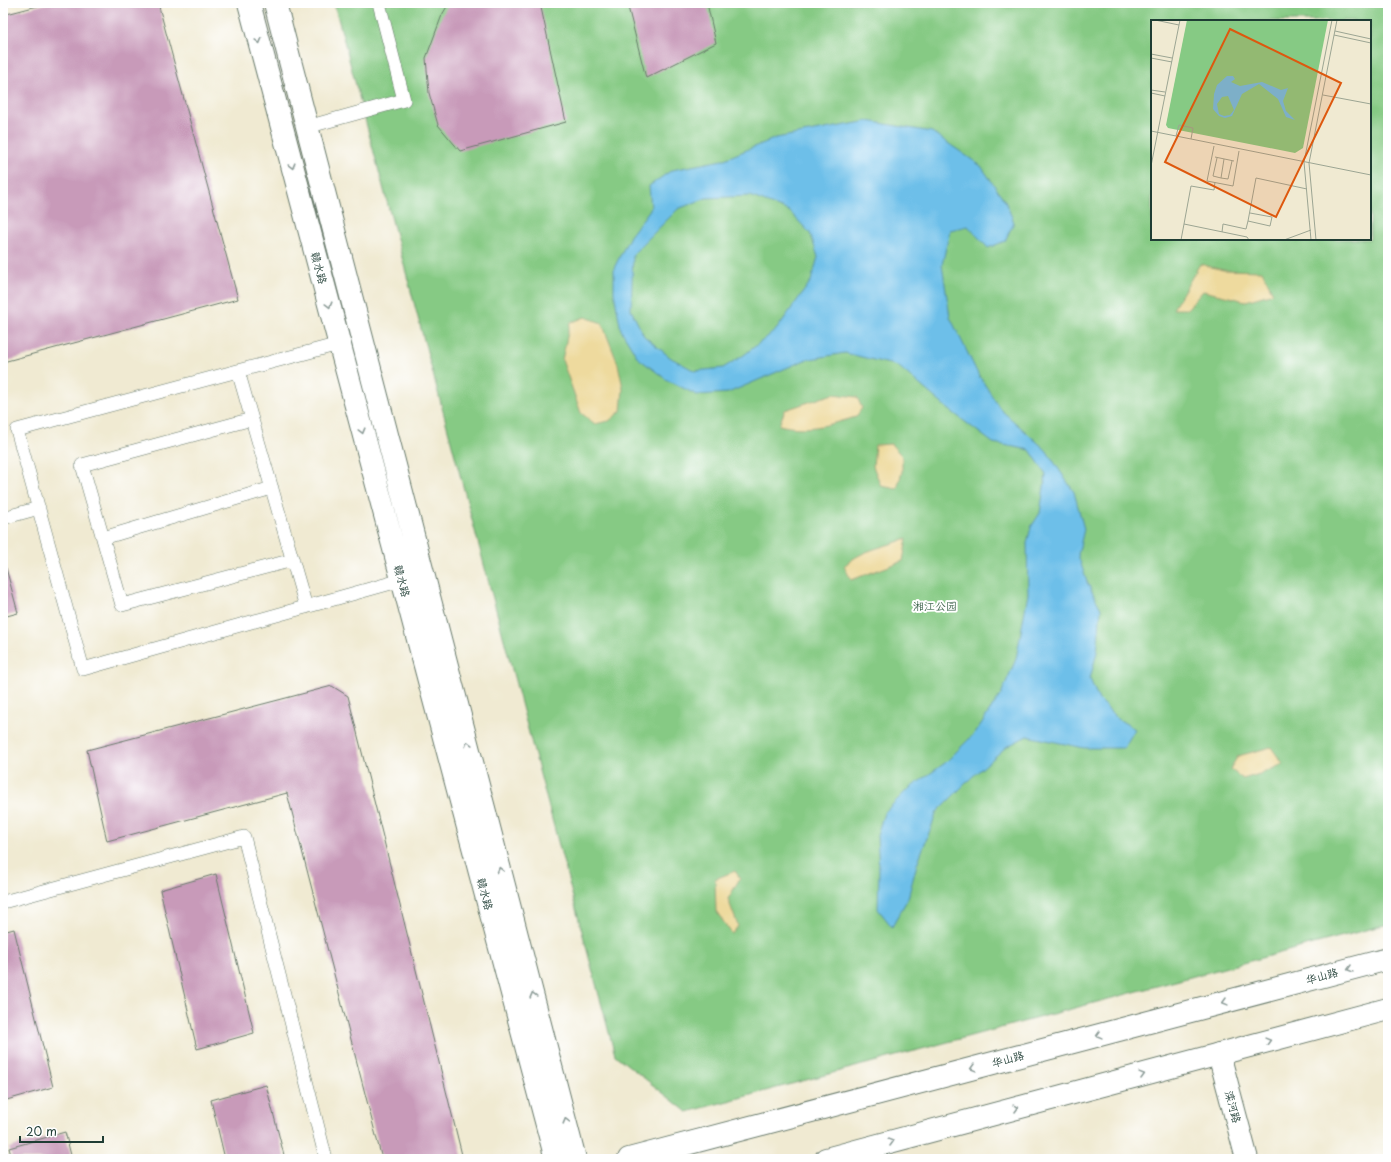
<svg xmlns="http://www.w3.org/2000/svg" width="1391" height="1162" font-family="'Playpen Sans','LXGW WenKai TC',sans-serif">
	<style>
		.green { fill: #86ca84; stroke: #52845c; fill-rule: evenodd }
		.sand { fill: #eeda9e; stroke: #868c69 }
		.water { fill: #6dbfe9; stroke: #467e8e; fill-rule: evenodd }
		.building { fill: #c89ab9 }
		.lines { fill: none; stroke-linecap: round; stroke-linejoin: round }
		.service-casing { stroke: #687a6b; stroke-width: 14 }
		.tertiary-casing { stroke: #687a6b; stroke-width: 24 }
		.secondary-casing { stroke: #687a6b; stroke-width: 24 }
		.service { stroke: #fff; stroke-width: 13 }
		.tertiary { stroke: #fff; stroke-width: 22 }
		.secondary { stroke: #fff; stroke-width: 22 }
		.oneway { stroke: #8f9e9a }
		.labels { text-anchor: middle; stroke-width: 4; stroke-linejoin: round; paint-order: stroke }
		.street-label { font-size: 11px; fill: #1f3d34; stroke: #fff }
		.park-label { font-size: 11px; fill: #396048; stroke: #fff }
		.inset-road { fill: none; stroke: #9ca593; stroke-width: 1 }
		.view { fill: #de580e; fill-opacity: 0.15; stroke: #de580e; stroke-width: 2 }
		.inset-edge { fill: none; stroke: #1f3d34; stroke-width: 2 }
	</style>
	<rect width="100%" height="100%" fill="#fff"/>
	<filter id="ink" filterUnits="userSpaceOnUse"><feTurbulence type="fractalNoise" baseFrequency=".025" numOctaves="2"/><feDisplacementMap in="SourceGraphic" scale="8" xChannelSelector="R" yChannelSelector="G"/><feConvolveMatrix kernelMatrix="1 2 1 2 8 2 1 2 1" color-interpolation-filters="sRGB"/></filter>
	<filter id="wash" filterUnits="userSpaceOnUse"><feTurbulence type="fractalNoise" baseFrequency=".012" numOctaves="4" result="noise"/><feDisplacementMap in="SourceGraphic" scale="16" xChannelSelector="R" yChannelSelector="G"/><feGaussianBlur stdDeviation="0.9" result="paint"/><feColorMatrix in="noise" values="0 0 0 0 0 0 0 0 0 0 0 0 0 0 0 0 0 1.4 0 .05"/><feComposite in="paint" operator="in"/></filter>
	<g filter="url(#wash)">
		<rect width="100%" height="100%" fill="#f0ead2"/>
		<path class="green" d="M334 3H1388V924L687 1112 615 1055ZM1152 21H1370V239H1152Z"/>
		<path class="sand" d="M1200 264 1223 270 1262 271 1273 293 1246 301 1203 291 1187 309H1173Z
			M585 317 602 323 618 364 623 388 621 411 609 421 595 424 581 413 562 360 570 323Z
			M833 394 857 397 862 408 856 417C829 425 807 432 779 425L785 410Z
			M891 444 902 456V472L897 489 881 486 873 466 875 445Z
			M907 538 903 561 851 580 844 566C864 548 884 548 907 538Z
			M1271 747 1283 764 1263 773 1243 779 1230 769 1238 756Z
			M735 871 740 878 728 899 738 926 732 934 716 911 715 879Z"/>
		<path class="water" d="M868 121 932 132 981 166 1005 201 1014 222 1005 241 988 248 968 226 950 230 942 265 950 317 978 374 1001 410 1046 450 1074 492 1084 529 1078 555 1087 582 1101 609 1097 652 1090 679 1099 700 1118 719 1135 729 1124 748H1084L1027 736 1006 747 972 777 937 812 917 864 908 898 892 927 878 909 879 870 877 835 884 813 907 790 945 763 975 733 1001 694 1016 659 1028 594 1027 543 1031 527 1040 513 1046 474 1030 450 993 443 947 408 898 366 845 353 805 360 728 393 697 395 667 380 638 358 621 330 614 293V268L630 236 651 208 649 186 672 170 722 160 776 138ZM750 196 789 211 810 233 818 257 811 281 776 330 744 355 723 368 695 371 671 358 644 336 631 310 633 254 678 209 706 198Z"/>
		<g id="blocks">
			<path class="building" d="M49 3H158L238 299 3 362V15Z
				M449 3H540L566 122 460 151 438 125 429 93 426 58 442 15Z
				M627 3H707L716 43 646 78Z
				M6 568 18 613 3 617V569Z
				M332 686 348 696 463 1159H382L287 793 107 841 87 750Z
				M216 874 254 1033 197 1049 160 890Z
				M14 929 53 1087 3 1101V932Z
				M266 1085 285 1159H225L211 1100Z
				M65 1132 72 1159H12L9 1148Z"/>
		</g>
	</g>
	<g filter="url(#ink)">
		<use href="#blocks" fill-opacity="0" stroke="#687a6b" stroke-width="1"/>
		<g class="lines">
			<defs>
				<path id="service" d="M307 127 404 100 379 3
					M339 344 17 430 83 669 402 580
					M238 371 306 607
					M252 419 82 465 122 605 293 560
					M3 518 39 508
					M103 538 272 488
					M3 902 244 837 326 1159"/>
				<path id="tertiary" d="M1219 1054 1247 1159"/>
				<path id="secondary" d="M249 3 556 1159
					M275 3 575 1159
					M629 1159 1388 959
					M826 1159 1388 1009"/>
			</defs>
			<use href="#service" class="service-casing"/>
			<use href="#tertiary" class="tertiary-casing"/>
			<use href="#secondary" class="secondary-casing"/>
			<use href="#service" class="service"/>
			<use href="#tertiary" class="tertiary"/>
			<use href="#secondary" class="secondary"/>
		</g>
		<defs><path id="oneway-chevron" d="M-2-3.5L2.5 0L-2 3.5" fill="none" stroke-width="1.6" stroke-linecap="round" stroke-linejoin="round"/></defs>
		<g class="oneway">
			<use href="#oneway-chevron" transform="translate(259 41) rotate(75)"/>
			<use href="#oneway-chevron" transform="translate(292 166) rotate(75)"/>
			<use href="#oneway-chevron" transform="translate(329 305) rotate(75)"/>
			<use href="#oneway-chevron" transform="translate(362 431) rotate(75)"/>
			<use href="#oneway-chevron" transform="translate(468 744) rotate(-105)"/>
			<use href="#oneway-chevron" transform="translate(500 870) rotate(-105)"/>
			<use href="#oneway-chevron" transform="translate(1350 969) rotate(165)"/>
			<use href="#oneway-chevron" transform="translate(533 995) rotate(-105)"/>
			<use href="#oneway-chevron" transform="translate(1225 1002) rotate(165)"/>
			<use href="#oneway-chevron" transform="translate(1099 1035) rotate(165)"/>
			<use href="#oneway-chevron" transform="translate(1268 1041) rotate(-15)"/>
			<use href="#oneway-chevron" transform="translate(973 1068) rotate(165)"/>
			<use href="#oneway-chevron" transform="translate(1142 1075) rotate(-15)"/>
			<use href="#oneway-chevron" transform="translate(1016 1108) rotate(-15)"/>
			<use href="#oneway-chevron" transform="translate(566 1121) rotate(-105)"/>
			<use href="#oneway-chevron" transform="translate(891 1142) rotate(-15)"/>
		</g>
	</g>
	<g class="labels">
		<g class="street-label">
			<text transform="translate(319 268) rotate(75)" y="4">赣水路</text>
			<text transform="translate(402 581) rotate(75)" y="4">赣水路</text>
			<text transform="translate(485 894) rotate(75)" y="4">赣水路</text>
			<text transform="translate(1322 976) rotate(-15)" y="4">华山路</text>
			<text transform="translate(1008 1059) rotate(-15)" y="4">华山路</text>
			<text transform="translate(1233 1107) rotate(75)" y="4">滦河路</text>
		</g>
		<g class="park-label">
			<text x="935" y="610">湘江公园</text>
		</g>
	</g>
	<g transform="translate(1151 20)">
		<rect width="220" height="220" fill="#f0ead2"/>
		<path d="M36 0H177L152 128 144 133 17 108 15 105Z" fill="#86ca84"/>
		<path d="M76 56H82L84 59 80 62 89 66 111 62 130 70 137 68 132 81 135 91 144 100 135 97 127 79 108 64 91 74 81 96 74 98 68 96 62 89 63 74 66 65ZM77 76 83 90 79 95 73 96 68 94 66 84 71 77Z" fill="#6dbfe9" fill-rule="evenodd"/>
		<path class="inset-road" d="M4 0 28 5M184 11 220 19M183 15 220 23M0 34 21 38M0 38 21 42M0 70 14 72M0 73 14 76M172 75 220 84M0 111 220 155M25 116 28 105 42 108 40 119M63 126 56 161 82 166 88 131M64 137 83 141M66 138 62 156 70 158 77 159 81 141M0 146 29 0M70 158 73 139M99 193 121 197 119 206 97 201 105 158 156 169M33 204 40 166 63 170 64 162M71 212 72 204 95 209 97 201M30 220 33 204 96 217 98 220M133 220 160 210M160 220 153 142 181 0M165 220 158 143 186 0"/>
		<path class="view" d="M79 9 190 63 125 197 14 142Z"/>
		<rect width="220" height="220" class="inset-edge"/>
	</g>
	<rect width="1391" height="1162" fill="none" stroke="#fff" stroke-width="16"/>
	<path d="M20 1136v6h83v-6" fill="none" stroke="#1f3d34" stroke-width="2"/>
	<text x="26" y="1136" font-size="12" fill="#1f3d34" stroke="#ffffff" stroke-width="3" paint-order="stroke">20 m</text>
</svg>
